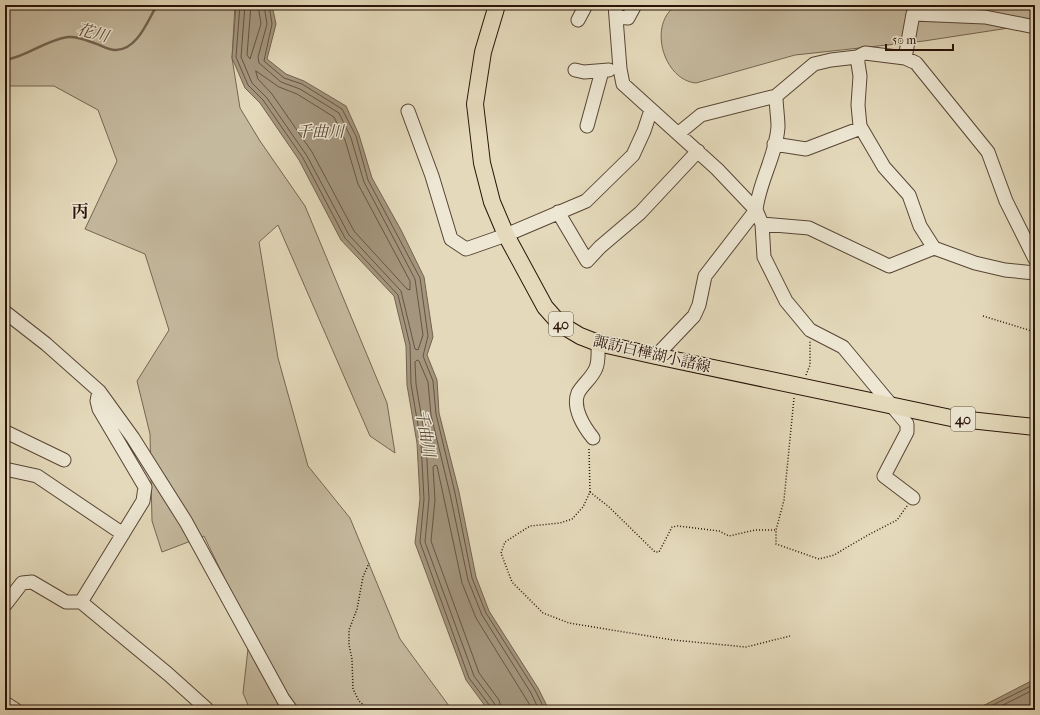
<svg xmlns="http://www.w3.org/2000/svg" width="1040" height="715" font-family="'IM FELL French Canon','Noto Serif JP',serif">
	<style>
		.green { fill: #c4b89d; stroke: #766652 }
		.water { fill: #a4967e; stroke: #73624f }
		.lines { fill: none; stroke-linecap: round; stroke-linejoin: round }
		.shore { stroke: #665443; stroke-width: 1 }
		.stream { stroke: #73624f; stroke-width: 2.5 }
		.minor-casing { stroke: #584535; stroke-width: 15 }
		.major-casing { stroke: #291308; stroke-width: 18 }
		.path { stroke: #291308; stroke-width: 1.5; stroke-dasharray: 1 2; stroke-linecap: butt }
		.minor { stroke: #ede7d3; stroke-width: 13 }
		.major { stroke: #e4dabb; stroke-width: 16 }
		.labels { text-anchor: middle; stroke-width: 3; stroke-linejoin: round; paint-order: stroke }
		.shield { fill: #ede7d3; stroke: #645345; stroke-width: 1 }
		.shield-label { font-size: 14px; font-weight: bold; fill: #291308 }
		.street-label { font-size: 15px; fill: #291308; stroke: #ede7d3 }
		.water-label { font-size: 16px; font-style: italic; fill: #5a4737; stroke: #ede7d3 }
		.quarter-label { font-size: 17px; font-weight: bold; fill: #291308; stroke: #ede7d3 }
	</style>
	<rect width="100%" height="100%" fill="#e4dabb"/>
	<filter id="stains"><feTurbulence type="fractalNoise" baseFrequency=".005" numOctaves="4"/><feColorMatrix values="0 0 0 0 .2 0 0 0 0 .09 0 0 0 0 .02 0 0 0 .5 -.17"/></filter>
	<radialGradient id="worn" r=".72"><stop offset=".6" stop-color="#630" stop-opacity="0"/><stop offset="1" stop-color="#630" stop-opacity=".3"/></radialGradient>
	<path class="green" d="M5 5H235L232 58 240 108 260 141 305 206 387 403 395 453 370 436 278 225 259 242 278 358 308 466 350 518 400 639 452 710H250L243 693 250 631 204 536 162 552 152 521 150 434 137 381 169 330 145 254 85 229 117 161 98 110 54 86H5Z
		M677 5H1035V24L924 41 795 55 696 83C663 80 647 23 677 5Z"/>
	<path class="water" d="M236 5H272L276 24 267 59 286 74 304 81 346 106 359 135 372 178 401 230 424 277 433 337 427 355 437 380 439 413 459 492 476 577 489 611 538 688 549 710H488L466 680 415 543 420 499 417 443 407 385 406 346 394 296 341 240 299 160 260 103 245 88 232 58Z
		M1035 679V710H975Z"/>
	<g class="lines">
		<path class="shore" d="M240 5 236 57 248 85 263 100 303 158 345 238 398 295 410 345 411 384 421 443 424 499 420 542 469 678 490 706 491 710
			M245 5 241 57 252 83 267 98 307 156 349 235 401 291 415 349 418 350 423 335 415 279 364 182 351 138 339 113 300 89 281 82 259 63 258 57 267 24 264 5
			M251 5 247 55 250 59 261 24 258 5
			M269 5 272 24 264 61 284 78 302 84 342 109 356 136 368 180 420 278 428 336 423 356 433 381 436 414 455 493 472 578 486 613 535 690 545 710
			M256 71 279 87 297 94 334 117 345 140 358 184 410 281V290L407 289 354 231 312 152 272 94 258 79Z
			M496 710 494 703 474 676 425 542 429 499 426 443 416 384 415 362 417 360 419 361 428 382 431 415 450 494 468 580 482 615 531 693 539 710
			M502 710 499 700 479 673 431 541 435 500 433 467 435 465 437 466 462 583 476 618 533 710
			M983 710 1035 684
			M993 710 1035 689"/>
		<path class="stream" d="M5 60C27 57 45 40 68 37 77 36 86 40 94 43 101 45 108 50 115 50 137 51 148 20 157 5"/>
		<defs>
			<path id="minor" d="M615 5 620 69 623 84 717 169 756 210 762 224 764 257 786 301 810 330 843 347 907 424V432L884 476 913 498
				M617 17 628 18 635 5
				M578 20 586 5
				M857 57 860 76 858 105 860 126 884 167 909 195 920 226 934 248 975 263 1005 270 1035 273
				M905 58 913 14 985 17 1035 27
				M575 70 584 72 609 70
				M408 111 432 176 451 239 466 249 506 235 586 201 633 155 644 131 651 110
				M587 126 602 71
				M679 133 701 115 776 96
				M774 144 806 149 861 128
				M558 212 587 261 600 247 640 213 698 151
				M762 224 809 228 889 266 934 248
				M5 312 46 344 99 391 133 438 186 522 283 699 291 710
				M656 356 694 316 699 305 705 276 756 210C759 182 776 156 778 127 778 117 776 106 776 96L814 64 831 60 857 57 865 53 905 58 916 63 988 152 1006 201 1035 259
				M99 391 97 401 99 409 145 487 143 501 81 602 168 674 207 709
				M5 435 6 432 64 460
				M593 438C584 427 572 408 578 393 583 384 592 378 596 368 599 361 598 351 598 343
				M5 469 37 476 123 534
				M5 605 22 583 32 582 66 602H81
				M5 703 16 710"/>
			<path id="major" d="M497 5 483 52 475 104 482 163 492 202 506 235 545 307 560 324 580 336 598 343 656 356 951 418 1035 427"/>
		</defs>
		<use href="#minor" class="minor-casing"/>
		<use href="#major" class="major-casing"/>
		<path class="path" d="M983 316 1035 332
			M806 375 810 365V341
			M794 398 784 500 776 530V544L819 559 834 555 868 535 897 520 907 506
			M589 449 590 492 583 507 572 519 560 523 530 526 505 542 501 553 512 582 543 613 569 623 673 640 746 647 790 636
			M590 492 609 507 655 552H659L672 527 678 526 719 531 729 536 755 530H776
			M369 710 359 701 353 689 352 659 349 645V630L357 609 363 577 369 563"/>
		<use href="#minor" class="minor"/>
		<use href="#major" class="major"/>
	</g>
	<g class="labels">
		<g class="shield">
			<rect x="549" y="312" width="24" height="24" rx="3"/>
			<rect x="951" y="407" width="24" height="24" rx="3"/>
		</g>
		<g class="shield-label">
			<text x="561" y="329">40</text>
			<text x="963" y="424">40</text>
		</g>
		<g class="street-label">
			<text transform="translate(652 354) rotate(13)" y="5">諏訪白樺湖小諸線</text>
		</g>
		<g class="water-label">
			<text transform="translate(93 32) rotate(15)" y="6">花川</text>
			<text x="320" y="137">千曲川</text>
			<text transform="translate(426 433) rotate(80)" y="6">千曲川</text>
		</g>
		<g class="quarter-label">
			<text x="80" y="217">丙</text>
		</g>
	</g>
	<rect width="1040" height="715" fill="none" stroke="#e4dabb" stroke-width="20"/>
	<rect x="6" y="6" width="1028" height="703" fill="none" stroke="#291308" stroke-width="2"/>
	<rect x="10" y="10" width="1020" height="695" fill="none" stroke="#291308"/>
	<path d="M886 44v6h67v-6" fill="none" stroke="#291308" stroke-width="2"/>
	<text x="892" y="44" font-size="12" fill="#291308" stroke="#ede7d3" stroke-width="3" paint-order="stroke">50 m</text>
	<rect width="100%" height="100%" filter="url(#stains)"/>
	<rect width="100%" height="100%" fill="url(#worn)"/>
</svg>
